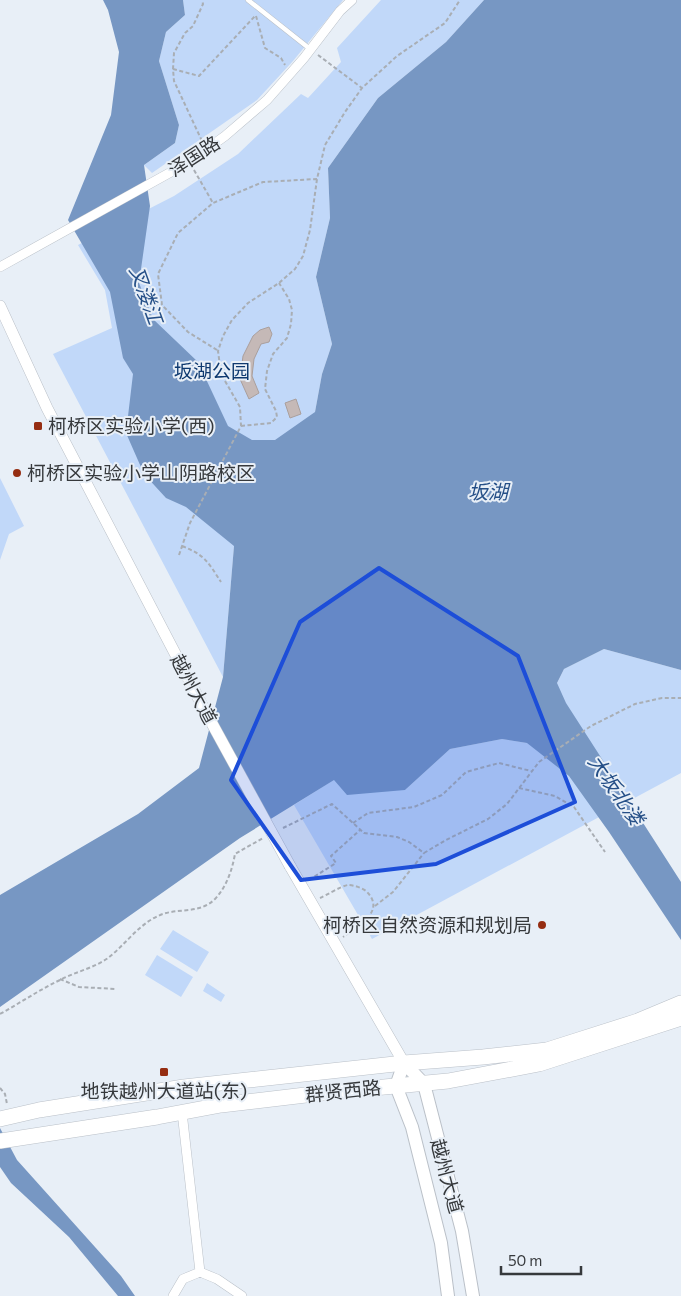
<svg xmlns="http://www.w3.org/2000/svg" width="681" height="1296" font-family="Commissioner,'Noto Sans SC',sans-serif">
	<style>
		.green { fill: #c1d8f9 }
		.water { fill: #7797c3 }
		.building { fill: #c5b9b7; stroke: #aa9f9c }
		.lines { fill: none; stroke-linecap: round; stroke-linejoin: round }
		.service-casing { stroke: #bac0c8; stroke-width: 5.5 }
		.minor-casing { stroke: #bac0c8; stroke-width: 10 }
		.tertiary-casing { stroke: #bac0c8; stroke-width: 12 }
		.secondary-casing { stroke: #bac0c8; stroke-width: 14 }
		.primary-casing { stroke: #bac0c8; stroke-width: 16 }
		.path { stroke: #a9aeb4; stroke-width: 2; stroke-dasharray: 4 2.5; stroke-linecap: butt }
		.service { stroke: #fff; stroke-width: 4.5 }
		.minor { stroke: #fff; stroke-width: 9 }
		.tertiary { stroke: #fff; stroke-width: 11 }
		.secondary { stroke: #fff; stroke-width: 12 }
		.primary { stroke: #fff; stroke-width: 15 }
		.tertiary-bridge-casing { stroke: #bac0c8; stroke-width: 12; stroke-linecap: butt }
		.tertiary-bridge { stroke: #fff; stroke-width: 11 }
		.marked { fill: #1d4ed8; fill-opacity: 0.2; stroke: #1d4ed8; stroke-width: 4; stroke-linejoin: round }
		.poi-dot { fill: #952d12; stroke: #e8eff7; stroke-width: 2 }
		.labels { text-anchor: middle; stroke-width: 4; stroke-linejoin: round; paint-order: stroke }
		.street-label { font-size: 19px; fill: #36393c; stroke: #e8eff7 }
		.park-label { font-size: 19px; fill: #0e396f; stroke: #e8eff7 }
		.poi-label { font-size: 19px; fill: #36393c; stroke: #e8eff7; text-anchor: start }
		.water-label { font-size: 20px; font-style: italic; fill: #254f87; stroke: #e8eff7 }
	</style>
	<rect width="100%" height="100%" fill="#e8eff7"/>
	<path class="green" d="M183 0H343L293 61 257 100 152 173 144 165 175 143 179 125 159 61 166 32 185 15Z
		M381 0H484L446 42 378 98 328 168 330 218 316 277 332 344 322 374 315 412 234 546 223 677 53 354 112 328 105 290 78 245 174 196 238 154 301 94 308 98 341 62 337 48Z
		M0 478 24 526 9 534 0 560Z
		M604 649 681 670V773L372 939 294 805 335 779 405 790 450 749 502 739 527 743 564 669Z
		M173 930 209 952 197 972 160 949Z
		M157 955 193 977 181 997 145 975Z
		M207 983 225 995 221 1002 203 991Z"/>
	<path class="water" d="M103 0H183L185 15 166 32 159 61 179 125 175 143 144 165 150 206 139 283 153 319 198 362 228 426 252 440H275L315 412 322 374 332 344 316 277 330 218 328 168 378 98 446 42 484 0H681V670L604 649 564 669 557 683 566 703 681 882V940L609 832 569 776 527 743 502 739 450 749 405 790 347 795 334 780 240 838 0 1007V895L138 814 199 768 223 677 234 546 186 507 166 498 144 474 126 433 133 374 123 358 110 292 68 220 111 115 119 52 108 10Z
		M0 1128 17 1160 121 1276 135 1296H118L69 1237 11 1183 0 1167Z"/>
	<path class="building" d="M269 327 272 334 269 342 261 344 254 359 252 376 259 393 249 399 240 379 243 356 253 336 260 330Z
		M296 399 301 414 290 418 285 403Z"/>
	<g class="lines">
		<defs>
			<path id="service" d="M248 0 310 49"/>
			<path id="minor" d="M0 267 189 162 225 136 267 100 304 58 340 11 352 0
				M182 1112 200 1272
				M173 1296 183 1279 200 1272 217 1279 242 1296"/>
			<path id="tertiary" d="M0 306 47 408 203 707
				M290 866 404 1063"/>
			<path id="secondary" d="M448 1296 441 1243 412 1127 396 1086 404 1063 424 1084 462 1231 473 1296"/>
			<path id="primary" d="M0 1119 39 1110 184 1087 404 1063 483 1057 547 1050 638 1021 681 1003
				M0 1141 157 1117 221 1105 331 1092 448 1081 539 1064 681 1018"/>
		</defs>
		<use href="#service" class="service-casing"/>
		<use href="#minor" class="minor-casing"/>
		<use href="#tertiary" class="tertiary-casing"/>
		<use href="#secondary" class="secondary-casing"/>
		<use href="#primary" class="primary-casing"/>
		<path class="path" d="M256 16 265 48 281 58 285 65
			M318 55 362 88
			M173 69 199 76 256 15
			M202 141 174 81 173 69 174 53 185 33 193 26 203 4 202 0
			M194 170 213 203
			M217 350 188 332 162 305 158 274 178 233 213 203 263 182 317 179
			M241 426 271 423 277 417 276 411 265 389 267 371 273 354 287 338 291 324 292 310 289 299 279 283
			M182 546C205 555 208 562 221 582
			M179 555 190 523 241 426 240 407 221 374 218 351 223 336 232 320 248 303 279 283 295 269 303 256 310 230 317 179 325 145 345 112 362 88 397 56 445 23 460 0
			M519 788 555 796 574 807 605 852
			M353 823 368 813 414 807 442 795 466 772 499 763 531 771
			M283 828 332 804 364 833 397 837 409 842 424 853 446 840 488 819 507 804 539 762 591 726 635 704 662 698H681
			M309 880 336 863 331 856 360 830
			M320 898C327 895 341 886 348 885 354 885 362 888 366 891 387 911 358 926 343 937
			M375 906 393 892 424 853
			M60 979 79 987 116 989
			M0 1014C20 1003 39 990 60 980 75 972 94 968 108 958 125 945 138 925 158 916 176 907 199 915 215 899 227 886 232 870 235 854L263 838
			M0 1088 5 1094 7 1104"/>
		<use href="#service" class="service"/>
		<use href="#minor" class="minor"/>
		<use href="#tertiary" class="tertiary"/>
		<use href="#secondary" class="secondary"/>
		<use href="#primary" class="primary"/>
		<defs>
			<path id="tertiary-bridge" d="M203 707 290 866"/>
		</defs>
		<use href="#tertiary-bridge" class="tertiary-bridge-casing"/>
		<use href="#tertiary-bridge" class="tertiary-bridge"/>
	</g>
	<path class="marked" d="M379 568 518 656 575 802 436 864 301 880 231 780 300 622Z"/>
	<g class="poi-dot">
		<rect x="33" y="421" width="10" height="10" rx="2.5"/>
		<circle cx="17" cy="473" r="5"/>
		<circle cx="542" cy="925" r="5"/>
		<rect x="159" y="1067" width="10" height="10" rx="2.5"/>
	</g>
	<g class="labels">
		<g class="street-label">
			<text transform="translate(194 156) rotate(-33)" y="7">泽国路</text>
			<text transform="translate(194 689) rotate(62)" y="7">越州大道</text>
			<text transform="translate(343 1091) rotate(-6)" y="7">群贤西路</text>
			<text transform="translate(447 1176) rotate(75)" y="7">越州大道</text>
		</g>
		<g class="park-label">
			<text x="212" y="378">坂湖公园</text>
		</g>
		<g class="poi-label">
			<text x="48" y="433">柯桥区实验小学(西)</text>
			<text x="27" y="480">柯桥区实验小学山阴路校区</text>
			<text x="532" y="932" text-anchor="end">柯桥区自然资源和规划局</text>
			<text x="164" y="1098" text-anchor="middle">地铁越州大道站(东)</text>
		</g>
		<g class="water-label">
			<text transform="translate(146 295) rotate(70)" y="7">叉溇江</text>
			<text x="488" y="499">坂湖</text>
			<text transform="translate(616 790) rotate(55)" y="7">大坂北溇</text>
		</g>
	</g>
	<path d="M501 1266v8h80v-8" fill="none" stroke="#36393c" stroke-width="2.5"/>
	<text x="508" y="1266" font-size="15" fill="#36393c" stroke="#e8eff7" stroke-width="4" paint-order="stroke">50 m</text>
</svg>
